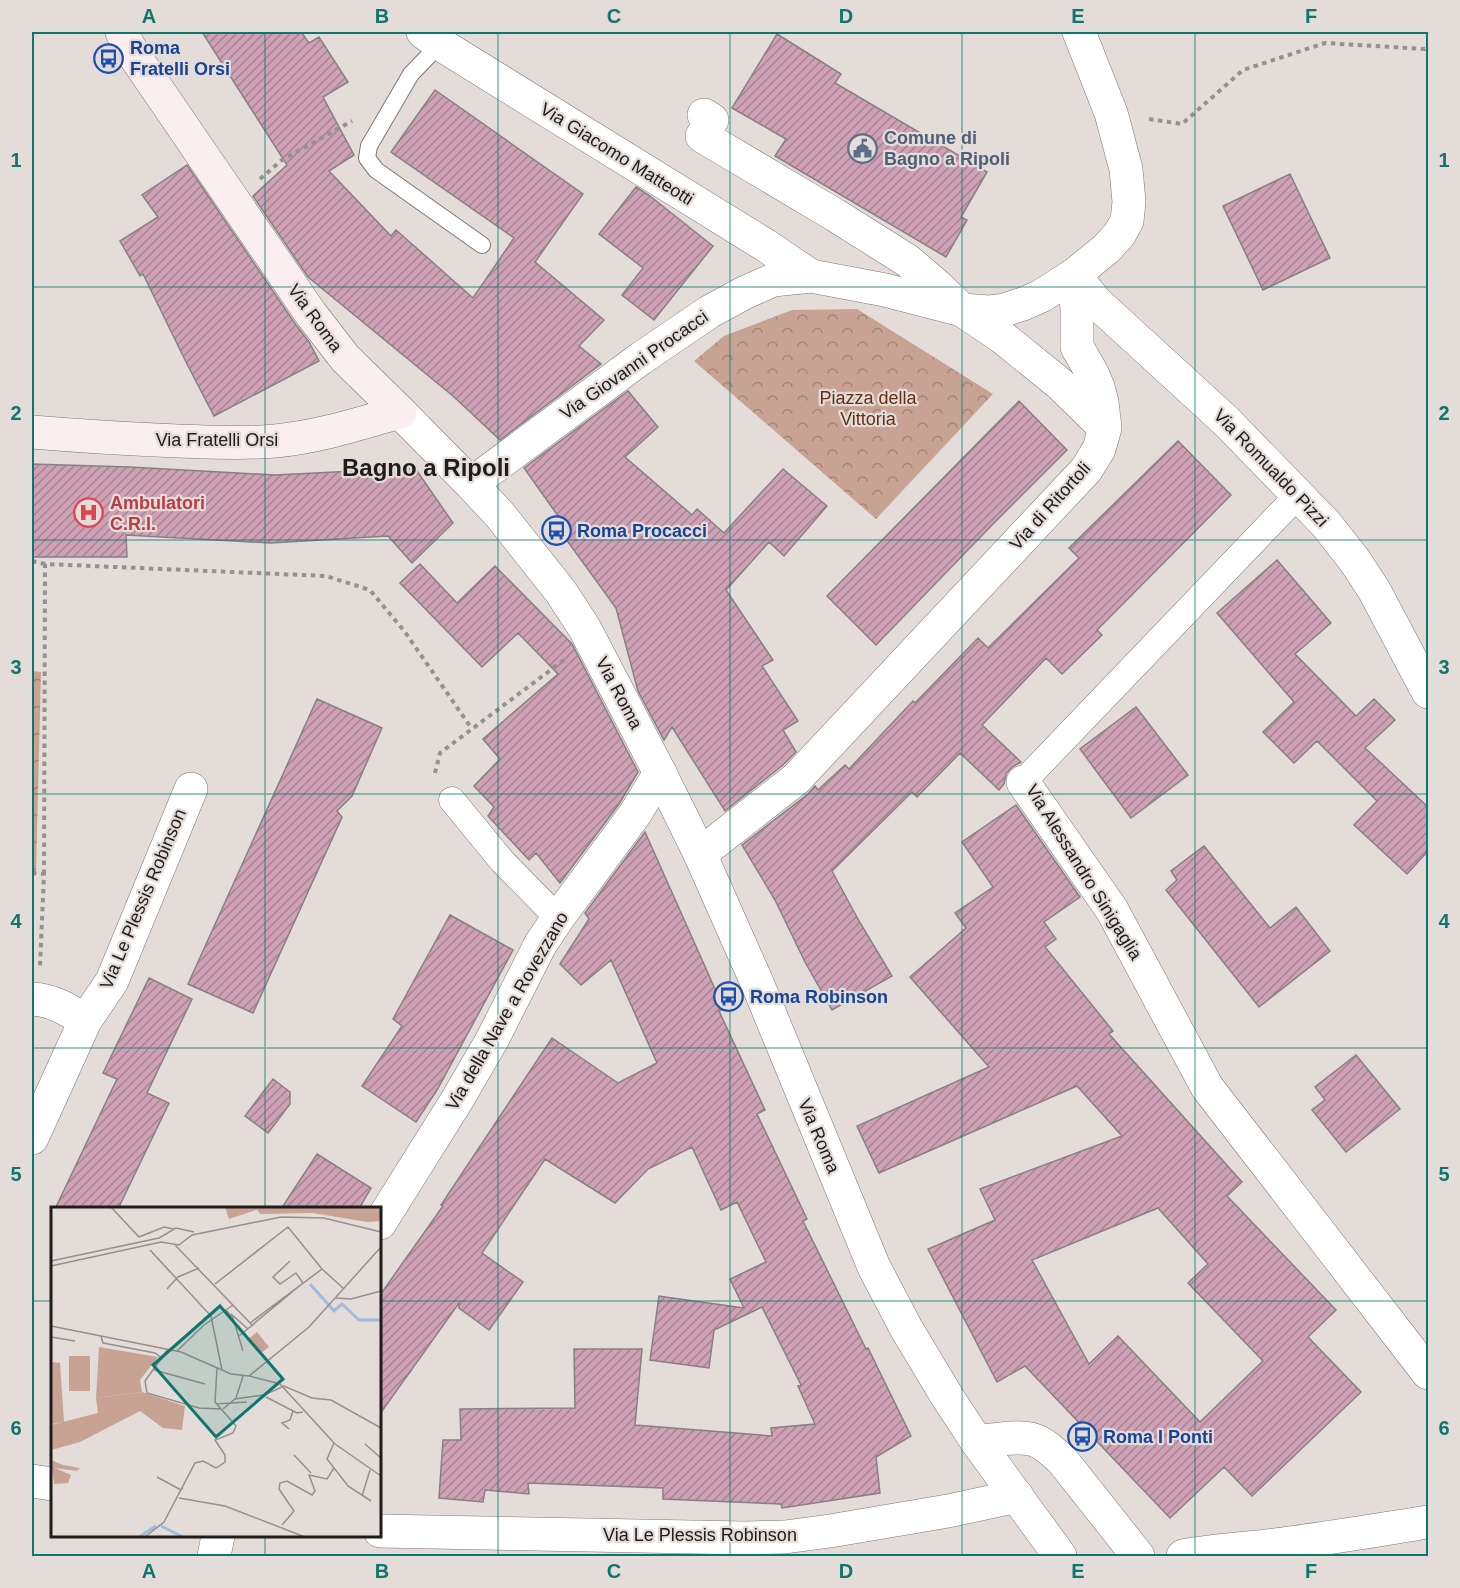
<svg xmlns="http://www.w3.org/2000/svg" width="1460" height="1588" font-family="Helvetica,sans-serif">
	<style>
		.park { fill: url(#park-crowns) }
		.building { fill: url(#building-hatch); stroke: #868082; stroke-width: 1.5; fill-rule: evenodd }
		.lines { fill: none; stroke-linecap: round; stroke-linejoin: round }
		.service-casing { stroke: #7d7775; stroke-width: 18 }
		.pedestrian-casing { stroke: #7d7775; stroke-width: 27 }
		.minor-casing { stroke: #7d7775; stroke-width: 34 }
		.tertiary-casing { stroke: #7d7775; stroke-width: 34 }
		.secondary-casing { stroke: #7d7775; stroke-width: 34 }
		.path { stroke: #96908e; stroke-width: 4; stroke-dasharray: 4.5 4.5; stroke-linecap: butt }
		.service { stroke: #fff; stroke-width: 16 }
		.pedestrian { stroke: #fff; stroke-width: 26 }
		.minor { stroke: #fff; stroke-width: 33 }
		.tertiary { stroke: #fff; stroke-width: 33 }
		.secondary { stroke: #fbeef1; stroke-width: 33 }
		.grid { fill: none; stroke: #0f766e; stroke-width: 1.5; stroke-opacity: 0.55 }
		.labels { text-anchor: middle; stroke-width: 4.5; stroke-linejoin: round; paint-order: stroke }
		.transit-label { font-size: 18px; font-weight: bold; fill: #164399; stroke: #e3dcd9; text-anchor: start }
		.service-label { font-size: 18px; font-weight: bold; fill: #4e5e75; stroke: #e3dcd9; text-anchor: start }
		.street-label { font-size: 18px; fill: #1f1c1b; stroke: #e3dcd9 }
		.park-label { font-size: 18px; fill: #662e13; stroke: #e3dcd9 }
		.health-label { font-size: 18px; font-weight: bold; fill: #be3a42; stroke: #e3dcd9; text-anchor: start }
		.district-label { font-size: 24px; font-weight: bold; fill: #1f1c1b; stroke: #e3dcd9 }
		.inset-river { fill: none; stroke: #9fbcdf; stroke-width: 3 }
		.inset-road { fill: none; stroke: #958f8d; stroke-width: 1.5 }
		.view { fill: #0f766e; fill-opacity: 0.15; stroke: #0f766e; stroke-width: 3 }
		.inset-edge { fill: none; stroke: #1f1c1b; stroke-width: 3 }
		.neatline { fill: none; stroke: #0f766e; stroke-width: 2 }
		.grid-label { font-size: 20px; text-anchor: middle; font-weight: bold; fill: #0f766e }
	</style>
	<defs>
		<pattern id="park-crowns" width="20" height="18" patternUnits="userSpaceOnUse" patternTransform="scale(1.5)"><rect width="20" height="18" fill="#c8a394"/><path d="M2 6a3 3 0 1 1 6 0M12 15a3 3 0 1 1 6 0" fill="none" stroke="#a28478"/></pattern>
		<pattern id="building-hatch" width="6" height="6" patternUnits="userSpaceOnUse" patternTransform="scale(1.5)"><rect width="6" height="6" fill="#cfa1b4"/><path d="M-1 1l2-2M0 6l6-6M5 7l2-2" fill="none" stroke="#a78292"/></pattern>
	</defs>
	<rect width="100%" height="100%" fill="#e3dcd9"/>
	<path class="park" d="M857 309 993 394 876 519 694 361 724 336 792 310Z
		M32 671 41 672 36 873 33 879H32Z"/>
	<path class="building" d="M202 32H301L309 43 319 37 348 82 323 97 354 155 329 171 391 236 396 230 473 298 514 238 391 152 435 90 583 194 535 262 604 320 579 346 601 364 500 440 453 396 308 277 253 196 287 165Z
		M777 34 841 74 835 83 987 172 961 217 967 220 946 257 775 156 786 139 732 108Z
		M187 165 296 325 309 342 319 361 214 416 187 364 143 274 140 276 120 241 158 217 142 195Z
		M1290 174 1330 258 1263 290 1223 206Z
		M636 187 650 196 713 246 654 320 622 295 643 268 599 234Z
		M628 391 658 427 625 457 692 515 697 509 724 533 783 469 827 506 784 556 769 542 726 590 773 660 762 666 798 721 783 730 796 752 783 765 725 811 672 727 664 740 638 691 616 608 563 535 568 530 524 468Z
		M1019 401 1067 450 993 524 876 645 827 596Z
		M1178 441 1231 495 1097 630 1102 635 1062 674 1046 658 982 725 1021 762 1012 767 1006 774 1004 784 999 790 960 753 917 797 912 792 832 871 859 921 892 976 832 1010 805 962 775 900 742 845 808 794 815 786 818 790 845 765 849 769 913 701 915 703 978 638 988 648 1079 558 1069 548Z
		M32 464 129 467 275 475 415 468 453 523 412 563 388 536 271 543 126 535 127 557H32Z
		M1277 560 1331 623 1295 654 1356 716 1374 699 1395 720 1365 748 1428 807V851L1407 874 1354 825 1377 801 1317 741 1294 763 1263 732 1294 702 1217 613Z
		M420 564 457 603 495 566 572 644 638 772 619 804 560 883 536 853 529 860 488 816 494 807 474 786 500 759 483 739 558 674 518 633 482 667 400 583Z
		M317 699 382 728 352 796 337 811 342 817 253 1013 188 984Z
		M1136 707 1188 775 1131 818 1080 749Z
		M1016 805 1080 897 1044 922 1056 939 1045 947 1113 1031 1109 1034 1242 1182 1227 1196 1336 1310 1308 1337 1361 1392 1252 1496 1224 1467 1170 1518 1025 1366 997 1382 928 1249 995 1220 980 1189 1122 1136 1077 1086 879 1173 857 1126 989 1067 910 977 966 928 955 913 993 887 962 842ZM1158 1208 1208 1264 1188 1283 1263 1361 1200 1422 1118 1336 1089 1364 1032 1260Z
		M645 832 724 1009 719 1011 765 1110 757 1114 807 1219 803 1221 866 1349 868 1348 911 1436 876 1457 880 1493 782 1508 781 1504 663 1499V1488L528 1483 529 1494 485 1490 483 1502 439 1498 443 1440H461L460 1409 575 1408 574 1349H642L635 1425 772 1436 771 1428 815 1424 798 1386 801 1385 762 1307 714 1330 709 1368 650 1360 659 1296 744 1308 730 1279 766 1262 737 1202 721 1210 692 1147 648 1169 615 1203 545 1159 482 1253 523 1282 489 1330 459 1308V1303L380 1414V1295L443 1206 441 1205 552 1038 618 1083 657 1063 611 960 581 985 560 964 589 919 585 913Z
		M1204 846 1270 928 1296 907 1330 951 1259 1007 1166 890 1177 880 1171 871Z
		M450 915 513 950 437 1090 416 1122 362 1086 402 1026 393 1019Z
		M149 978 192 999 147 1093 169 1103 118 1209H55L117 1079 103 1073Z
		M1356 1055 1400 1109 1346 1152 1312 1110 1325 1100 1315 1087Z
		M273 1079 290 1092V1104L268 1133 245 1116Z
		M317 1154 371 1188 359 1209H281Z"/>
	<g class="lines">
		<defs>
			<path id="service" d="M440 44 411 74 369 146 367 158 376 170 482 245"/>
			<path id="pedestrian" d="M1023 782 1298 495
				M452 800 502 861 558 918"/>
			<path id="minor" d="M704 115 712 120 702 136 835 215 908 261 936 285 962 310 1002 337 1060 384 1105 428
				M1074 275 1096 302 1227 422 1326 524 1355 561 1374 590 1428 692
				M1023 782 1112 910 1207 1087 1428 1373
				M700 854 796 779 1086 470 1099 449 1105 428 1102 402 1098 387 1092 373 1077 347V309L1074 275
				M32 999C52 1000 68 1009 85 1021
				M32 1138 85 1021 112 981 191 789
				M380 1223 457 1100 492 1040 540 945 558 918 635 814 660 773
				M977 1442C994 1440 1017 1435 1034 1440 1044 1443 1054 1453 1062 1460L1138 1556
				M32 1481 52 1484
				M380 1531 745 1538 785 1537 830 1531 948 1511 1017 1496
				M214 1556 218 1536
				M1183 1556C1214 1550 1244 1549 1274 1545 1326 1539 1377 1530 1428 1522"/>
			<path id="tertiary" d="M423 32 440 44 765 245 811 276
				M400 412 471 484 500 515 561 592 585 629 660 773 700 854 758 985 874 1267 906 1328 948 1398 977 1442 1060 1556
				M471 484 640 359 709 312 744 293 773 280 811 276 885 290 962 310 988 312 1004 310 1023 304 1041 296 1074 275 1106 249 1119 235 1127 221 1129 202 1126 169 1111 113 1079 32"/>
			<path id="secondary" d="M32 432C80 436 129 439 178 441 210 442 243 444 275 441 318 437 358 424 400 412L345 358 311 314 138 61 128 45 122 32"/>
		</defs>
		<use href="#service" class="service-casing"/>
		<use href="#pedestrian" class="pedestrian-casing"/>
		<use href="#minor" class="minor-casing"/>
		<use href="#tertiary" class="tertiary-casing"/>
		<use href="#secondary" class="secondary-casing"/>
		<path class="path" d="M1149 119 1182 124 1243 70 1325 43 1425 49 1428 47
			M260 179 282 160 352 121
			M32 561 45 564
			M435 773 440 753 564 660
			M32 873 44 874 40 966
			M44 874 45 564 326 576 370 590 405 632 472 729"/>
		<use href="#service" class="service"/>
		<use href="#pedestrian" class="pedestrian"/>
		<use href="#minor" class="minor"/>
		<use href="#tertiary" class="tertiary"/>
		<use href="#secondary" class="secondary"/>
	</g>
	<path class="grid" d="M265 32V1208M498 32V1556M730 32V1556M962 32V1556M1195 32V1556M32 287H1428M32 540H1428M32 794H1428M32 1048H1428M32 1301H52M380 1301H1428M265 1536V1556"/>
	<defs>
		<symbol id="bus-ring" viewBox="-11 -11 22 22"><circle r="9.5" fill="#e3dcd9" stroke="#1a4fb4" stroke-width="1.5"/><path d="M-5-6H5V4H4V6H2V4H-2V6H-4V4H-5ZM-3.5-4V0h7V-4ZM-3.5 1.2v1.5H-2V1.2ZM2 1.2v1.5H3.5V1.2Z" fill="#1a4fb4"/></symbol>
		<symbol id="civic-ring" viewBox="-11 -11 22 22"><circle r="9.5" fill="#e3dcd9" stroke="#5c6f8a" stroke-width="1.5"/><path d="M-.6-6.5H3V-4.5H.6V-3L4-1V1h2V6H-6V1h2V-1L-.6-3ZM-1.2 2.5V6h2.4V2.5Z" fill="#5c6f8a"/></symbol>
		<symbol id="hospital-ring" viewBox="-11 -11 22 22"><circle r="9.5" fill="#e3dcd9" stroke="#e0444e" stroke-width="1.5"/><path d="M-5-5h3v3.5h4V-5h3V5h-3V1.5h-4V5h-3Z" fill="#e0444e"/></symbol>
	</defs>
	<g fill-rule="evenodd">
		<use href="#bus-ring" x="92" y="42" width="33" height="33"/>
		<use href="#civic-ring" x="846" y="132" width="33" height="33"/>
		<use href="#hospital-ring" x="72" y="496" width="33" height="33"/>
		<use href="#bus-ring" x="540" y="514" width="33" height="33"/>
		<use href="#bus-ring" x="712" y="980" width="33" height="33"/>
		<use href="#bus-ring" x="1066" y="1420" width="33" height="33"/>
	</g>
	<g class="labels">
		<g class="transit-label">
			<text x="130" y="54">Roma<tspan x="130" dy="21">Fratelli Orsi</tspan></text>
			<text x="577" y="537">Roma Procacci</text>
			<text x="750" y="1003">Roma Robinson</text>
			<text x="1103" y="1443">Roma I Ponti</text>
		</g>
		<g class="service-label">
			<text x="884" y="144">Comune di<tspan x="884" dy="21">Bagno a Ripoli</tspan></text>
		</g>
		<g class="street-label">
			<text transform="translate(617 154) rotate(32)" y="6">Via Giacomo Matteotti</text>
			<text transform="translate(315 318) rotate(54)" y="6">Via Roma</text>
			<text transform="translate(634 365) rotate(-35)" y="6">Via Giovanni Procacci</text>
			<text x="217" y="446">Via Fratelli Orsi</text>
			<text transform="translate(1271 468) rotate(46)" y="6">Via Romualdo Pizzi</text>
			<text transform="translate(1050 506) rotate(-48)" y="6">Via di Ritortoli</text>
			<text transform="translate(619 693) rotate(62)" y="6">Via Roma</text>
			<text transform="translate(1084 872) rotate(58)" y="6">Via Alessandro Sinigaglia</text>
			<text transform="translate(143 899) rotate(-67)" y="6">Via Le Plessis Robinson</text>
			<text transform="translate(507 1011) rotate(-60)" y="6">Via della Nave a Rovezzano</text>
			<text transform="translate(819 1136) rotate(67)" y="6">Via Roma</text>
			<text x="700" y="1541">Via Le Plessis Robinson</text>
		</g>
		<g class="park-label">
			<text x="868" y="404">Piazza della<tspan x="868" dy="21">Vittoria</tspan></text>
		</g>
		<g class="health-label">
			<text x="110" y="509">Ambulatori<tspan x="110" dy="21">C.R.I.</tspan></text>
		</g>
		<g class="district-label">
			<text x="426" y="476">Bagno a Ripoli</text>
		</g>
	</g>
	<g transform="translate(51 1207)">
		<rect width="330" height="330" fill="#e3dcd9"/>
		<path d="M205 0H330V14L316 15 262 6 209 7Z" fill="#c8a394"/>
		<path d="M91 185 134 199 131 223 112 221 89 204 29 235 0 243V218L47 206 45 191ZM0 253 12 258 29 261 26 264 4 261 20 268 17 276 3 277Z" fill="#c8a394"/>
		<path d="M206 125 218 140 209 147 196 133ZM48 140 107 150 89 173 91 185 45 191ZM0 155 9 156 13 215 0 217Z" fill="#c8a394"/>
		<path d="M174 0H330V11L247 2H208L178 12ZM18 149H39V184H18Z" fill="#c8a394"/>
		<path class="inset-river" d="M259 77 283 104 291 97 308 113H330M110 319 132 330M88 330 105 319"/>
		<path class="inset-road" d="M60 0 88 30 113 20 123 22M124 38 202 119M330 40 258 120 198 169 229 177 284 237 330 269M99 43 160 109 171 163M0 54 108 31 125 21 143 25M239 54 222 70 229 77 245 66 252 76M0 59 110 35 128 38 141 28 230 10 273 11 330 25M164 77 237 20 271 62 292 81M116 82 127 70 148 61M285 91 300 92 330 84M175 103 182 111 192 144M180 107 197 122M199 116 271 62M0 119 130 145 180 167 198 169M50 129 52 136 104 146 112 152M188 129 252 76M0 130 24 134M117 142 94 174 96 186 148 201 170 202M126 144 153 118 182 98M103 163 154 177M215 190 246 206 252 205M185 191 192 169M165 197 196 195M172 202 184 192 213 188 233 179 261 191 280 193 330 221M238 222 231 216 239 213 242 204M283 236 276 252 297 279 320 294M314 237 330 251M243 248 260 266M106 270 130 283 132 280M311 289 319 263M128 291 174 299 254 330M231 318 243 304 228 282 229 276 236 274 261 288 264 284 258 268 276 272 283 261M94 330 113 315 144 256 152 254 165 261 174 255V248L164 233 182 226 185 219 164 195 166 161"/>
		<path class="view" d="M169 99 232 172 165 230 102 158Z"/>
		<rect width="330" height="330" class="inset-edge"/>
	</g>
	<rect width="1460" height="1588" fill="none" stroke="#e3dcd9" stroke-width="66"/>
	<rect x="33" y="33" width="1394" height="1522" class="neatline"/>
	<g class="grid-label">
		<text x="149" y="23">A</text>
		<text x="382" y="23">B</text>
		<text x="614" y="23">C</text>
		<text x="846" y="23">D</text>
		<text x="1078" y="23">E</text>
		<text x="1311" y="23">F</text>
		<text x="16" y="167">1</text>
		<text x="1444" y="167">1</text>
		<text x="16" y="420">2</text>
		<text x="1444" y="420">2</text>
		<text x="16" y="674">3</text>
		<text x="1444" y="674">3</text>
		<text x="16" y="928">4</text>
		<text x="1444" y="928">4</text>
		<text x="16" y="1181">5</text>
		<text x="1444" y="1181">5</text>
		<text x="16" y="1435">6</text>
		<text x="1444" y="1435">6</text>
		<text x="149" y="1578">A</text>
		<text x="382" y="1578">B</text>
		<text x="614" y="1578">C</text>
		<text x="846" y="1578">D</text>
		<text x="1078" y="1578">E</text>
		<text x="1311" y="1578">F</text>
	</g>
</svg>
